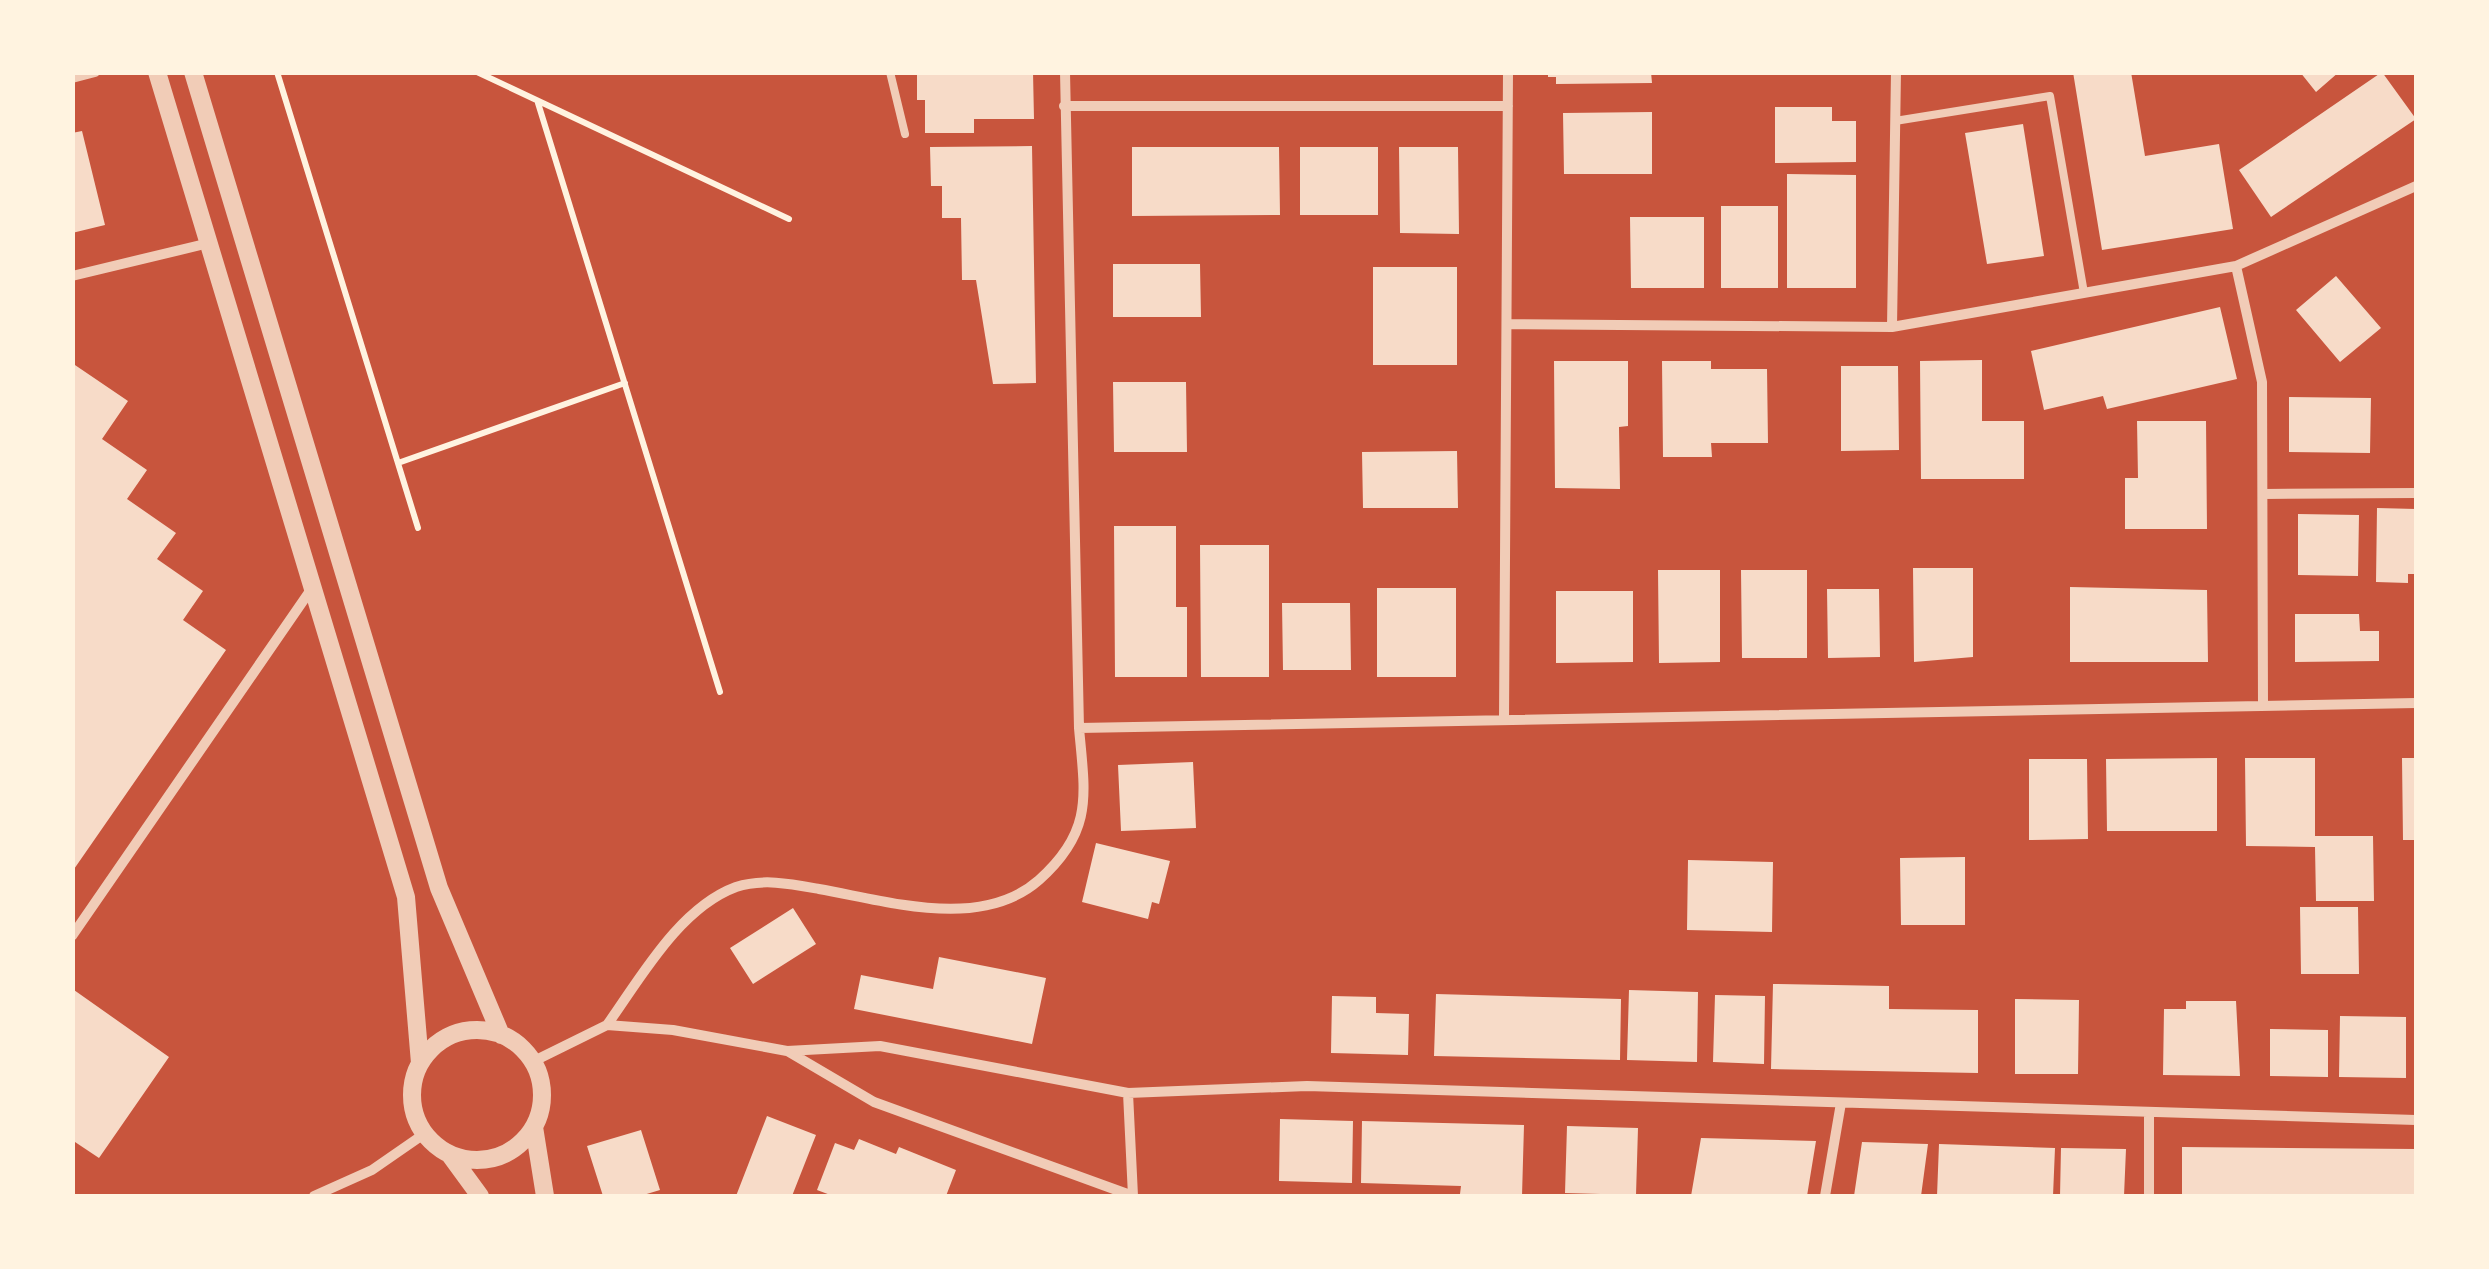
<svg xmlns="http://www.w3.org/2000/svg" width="2489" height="1269" font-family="'Work Sans',sans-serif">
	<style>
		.building { fill: #f7dbc8 }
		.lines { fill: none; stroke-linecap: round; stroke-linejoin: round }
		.path { stroke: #fff3e0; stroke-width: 6 }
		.service { stroke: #f1ccb7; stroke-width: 8 }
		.minor { stroke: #f1ccb7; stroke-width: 10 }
		.tertiary { stroke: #f1ccb7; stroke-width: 18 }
	</style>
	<rect width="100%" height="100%" fill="#c8553d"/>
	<path class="building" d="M917 72H1033L1034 119H974V133H925V100H917Z
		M1548 72H1651L1652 83 1556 84V77H1548Z
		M2073 72H2131L2145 156 2219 144 2233 229 2102 250Z
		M2300 72H2339L2316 92Z
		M2382 72 2416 119 2271 217 2239 170Z
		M1775 107H1832V121H1856V162L1775 163Z
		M1652 112V174H1564L1563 113Z
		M2023 124 2044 256 1987 264 1965 133Z
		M82 131 105 225 72 233V133Z
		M1032 146 1036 383 993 384 976 280H962L961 218H942V186H931L930 147Z
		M1132 147H1279L1280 215 1132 216Z
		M1300 147H1378V215H1300Z
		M1399 147H1458L1459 234 1400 233Z
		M1787 174 1856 175V288H1787Z
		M1721 206H1778V288H1721Z
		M1630 217H1704V288H1631Z
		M1113 264H1200L1201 317H1113Z
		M1373 267H1457V365H1373Z
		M2336 276 2381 328 2340 362 2296 310Z
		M2220 307 2237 379 2107 409 2103 396 2044 410 2031 351Z
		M1982 360V421H2024V479H1921L1920 361Z
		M1554 361H1628V426L1619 427 1620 489 1555 488Z
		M1662 361H1711V369H1767L1768 443H1711L1712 457H1663Z
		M72 363 128 401 102 439 147 470 127 499 176 533 157 559 203 591 183 620 226 650 72 872Z
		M1841 366H1898L1899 450 1841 451Z
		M1113 382H1186L1187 452H1114Z
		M2289 397 2371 398 2370 453 2289 452Z
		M2137 421H2206L2207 529H2125V478H2138Z
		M1457 451 1458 508H1363L1362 452Z
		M2377 508 2416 509V574H2408V583L2376 582Z
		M2298 514 2359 515 2358 576 2298 575Z
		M1114 526H1176V607H1187V677H1115Z
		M1200 545H1269V677H1201Z
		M1913 568H1973V657L1914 662Z
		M1658 570H1720V662L1659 663Z
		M1741 570H1807V658H1742Z
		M2070 587 2207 590 2208 662H2070Z
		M1377 588H1456V677H1377Z
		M1827 589H1879L1880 657 1828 658Z
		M1556 591H1633V662L1556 663Z
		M1282 603H1350L1351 670H1283Z
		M2295 614H2359L2360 631H2379V661L2295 662Z
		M2217 758V831H2107L2106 759Z
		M2245 758H2315V836H2373L2374 901H2316L2315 847 2246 846Z
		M2402 758H2416V840H2403Z
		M2029 759H2087L2088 839 2029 840Z
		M1193 762 1196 828 1121 831 1118 765Z
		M1096 843 1170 861 1159 904 1152 902 1148 919 1082 902Z
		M1965 857V925H1901L1900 858Z
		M1688 860 1773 862 1772 932 1687 930Z
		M2300 907H2358L2359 974H2301Z
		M793 908 816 944 753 984 730 948Z
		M939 957 1046 978 1032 1044 854 1009 861 975 933 989Z
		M1773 984 1889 986V1009L1978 1010V1073L1771 1069Z
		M74 990 169 1057 99 1158 72 1140Z
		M1629 990 1698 992 1697 1062 1627 1060Z
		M1436 994 1621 999 1620 1060 1434 1056Z
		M1715 995 1765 996 1764 1064 1713 1062Z
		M1332 996 1376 997V1013L1409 1014 1408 1055 1331 1053Z
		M2015 999 2079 1000 2078 1074H2015Z
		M2186 1001H2236L2240 1076 2163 1075 2164 1009H2186Z
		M2340 1016 2406 1017V1078L2339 1077Z
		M2270 1029 2328 1030V1077L2270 1076Z
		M767 1116 816 1135 792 1196H736Z
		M1280 1119 1353 1121 1352 1183 1279 1181Z
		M1362 1121 1524 1125 1522 1196 1460 1194 1461 1186 1361 1183Z
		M1567 1126 1638 1128 1636 1195 1565 1193Z
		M641 1130 660 1190 640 1196H603L587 1146Z
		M1701 1138 1816 1141 1807 1196H1691Z
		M859 1139 896 1154 899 1147 956 1170 946 1196H833L817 1190 835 1143 854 1150Z
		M1862 1142 1928 1144 1921 1196H1854Z
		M1939 1144 2055 1148 2053 1196H1937Z
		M2182 1147 2416 1149V1196H2182Z
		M2061 1148 2126 1149 2124 1196H2060Z"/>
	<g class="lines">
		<path class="path" d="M277 72 418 528
			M477 72 789 219
			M538 103 720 692
			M398 463 625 383"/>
		<path class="service" d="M890 72 905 134
			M1895 121 2050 96 2084 293"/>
		<path class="minor" d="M72 78 95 72
			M1064 106H1508
			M2236 266 2262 382 2263 706
			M72 276 209 243
			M1507 324 1892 327 2236 266 2416 186
			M1892 327 1896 72
			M2264 494 2416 493
			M1504 720 1508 72
			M1079 728 2416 703
			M72 936 312 588
			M607 1025C640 979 679 908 736 887 763 878 792 884 819 889 888 901 981 931 1039 880 1094 831 1085 795 1079 728L1065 72
			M789 1052 874 1102 1133 1196
			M532 1062 607 1025 673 1030 787 1051 880 1046 1128 1093 1307 1086 2416 1120
			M1128 1093 1133 1196
			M314 1196 372 1170 424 1134
			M1825 1196 1841 1103
			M2149 1196V1114"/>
		<path class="tertiary" d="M157 72 406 897 420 1063
			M193 72 439 888 501 1035
			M412 1095a65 65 0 1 1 130 0a65 65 0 1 1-130 0Z
			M534 1127 545 1196
			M450 1155 480 1196"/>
	</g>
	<rect width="2489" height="1269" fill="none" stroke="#fff3e0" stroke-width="150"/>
</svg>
